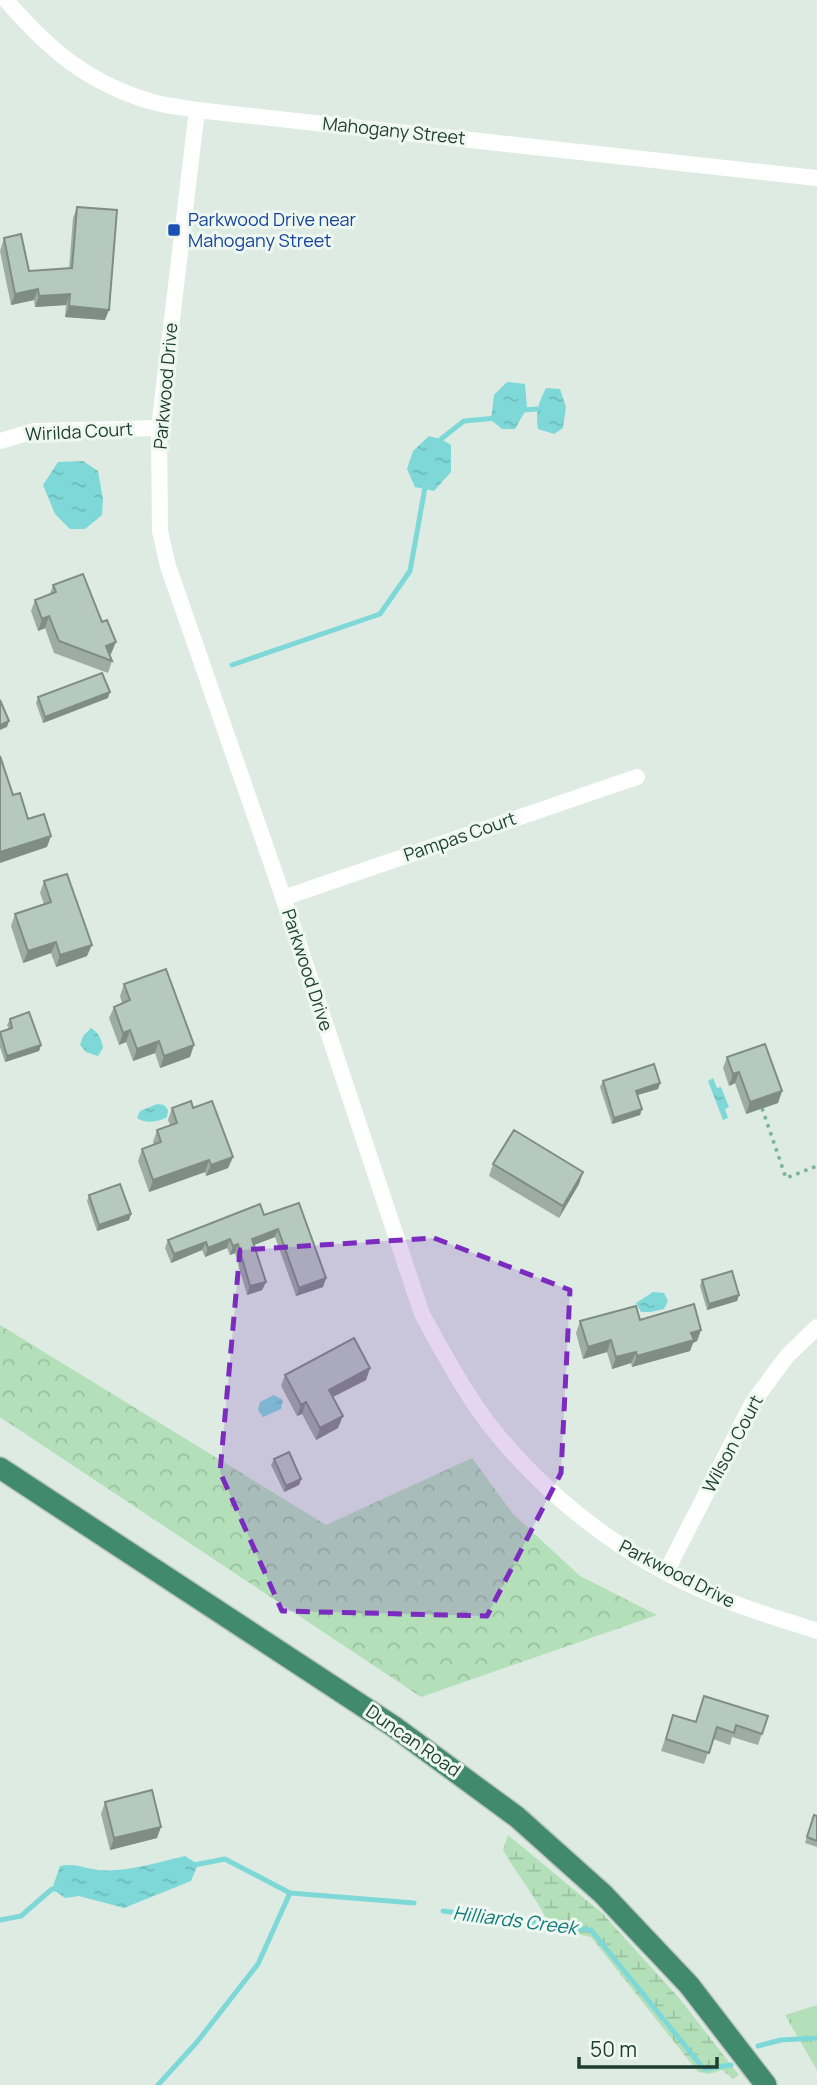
<svg xmlns="http://www.w3.org/2000/svg" width="817" height="2085" font-family="Manrope,sans-serif">
	<style>
		.grass { fill: url(#grass-tufts) }
		.forest { fill: url(#forest-crowns) }
		.wetland { fill: url(#wetland-marsh) }
		.water { fill: url(#water-ripples) }
		.lines { fill: none; stroke-linecap: round; stroke-linejoin: round }
		.stream { stroke: #7ed8d8; stroke-width: 5 }
		.trunk-casing { stroke: #bbc5c1; stroke-width: 24 }
		.path { stroke: #7ab398; stroke-width: 3.5; stroke-dasharray: 3.5 5; stroke-linecap: butt }
		.minor { stroke: #fff; stroke-width: 16 }
		.trunk { stroke: #418a6e; stroke-width: 21 }
		.wall { fill: #9dada3 }
		.shaded-wall { fill: #7f8d85 }
		.building { fill: #b6c9be; stroke: #7f8d85; stroke-width: 2 }
		.marked { fill: #7b2cbf; fill-opacity: 0.2; stroke: #7b2cbf; stroke-width: 5; stroke-dasharray: 14 9; stroke-linejoin: round }
		.transit-dot { fill: #1a4fb4; stroke: #eef8f1; stroke-width: 2.5 }
		.labels { text-anchor: middle; stroke-width: 6; stroke-linejoin: round; paint-order: stroke }
		.street-label { font-size: 18px; fill: #1d3d2f; stroke: #eef8f1 }
		.transit-label { font-size: 18px; fill: #164399; stroke: #eef8f1; text-anchor: start }
		.water-label { font-size: 19px; font-style: italic; fill: #11797a; stroke: #eef8f1 }
	</style>
	<defs>
		<pattern id="grass-tufts" width="24" height="20" patternUnits="userSpaceOnUse" patternTransform="scale(1.75)"><rect width="24" height="20" fill="#b3e0b8"/><path d="M3 7l-1-3M5 7V3M7 7l1-3M15 17l-1-3M17 17v-4M19 17l1-3" fill="none" stroke="#9ac19e"/></pattern>
		<pattern id="forest-crowns" width="20" height="18" patternUnits="userSpaceOnUse" patternTransform="scale(1.75)"><rect width="20" height="18" fill="#b3e0b8"/><path d="M2 6a3 3 0 1 1 6 0M12 15a3 3 0 1 1 6 0" fill="none" stroke="#9ac19e"/></pattern>
		<pattern id="wetland-marsh" width="20" height="14" patternUnits="userSpaceOnUse" patternTransform="scale(1.75)"><rect width="20" height="14" fill="#b3e0b8"/><path d="M1 5h8M5 5V1M11 12h8M15 12V8" fill="none" stroke="#9ac19e"/></pattern>
		<pattern id="water-ripples" width="26" height="14" patternUnits="userSpaceOnUse" patternTransform="scale(1.75)"><rect width="26" height="14" fill="#7ed8d8"/><path d="M2 4q2-2 4 0t4 0M15 11q2-2 4 0t4 0" fill="none" stroke="#6cbaba"/></pattern>
	</defs>
	<rect width="100%" height="100%" fill="#ddebe3"/>
	<path class="grass" d="M817 2005V2070L785 2015Z"/>
	<path class="forest" d="M0 1325 326 1525 472 1458 513 1514 580 1576 657 1615 421 1697 0 1417Z"/>
	<path class="wetland" d="M508 1835 602 1913 679 1998 739 2075 733 2079 722 2070 709 2074 698 2072 591 1937 551 1928C538 1899 518 1877 503 1850Z"/>
	<path class="water" d="M507 382 525 384 527 408 515 429H502L491 420 494 395Z
		M546 388 560 389 566 407 563 428 554 434 538 429C535 412 539 402 546 388Z
		M429 436 441 439 451 445V472L434 491 415 487 407 469 413 451Z
		M83 461 98 471 103 499 102 515 85 529H70L55 514 43 485 58 462Z
		M91 1028C99 1033 101 1038 103 1048L98 1056 86 1052 80 1045 83 1036Z
		M713 1078 717 1088 721 1087 729 1107 725 1109 728 1118 723 1120 708 1081Z
		M157 1104 164 1105 168 1110 167 1117C159 1122 145 1124 137 1118L140 1111Z
		M653 1292 664 1293 668 1301 664 1309 651 1312H641L636 1303Z
		M274 1395 283 1400 281 1409 263 1417 258 1410 260 1402Z
		M185 1856 198 1864 191 1881 124 1908 79 1896 65 1898 52 1889 60 1866C77 1863 82 1868 98 1870 124 1873 159 1862 185 1856Z"/>
	<g class="lines">
		<path class="stream" d="M523 410 537 409
			M440 443 441 439 464 421 497 418
			M232 665 380 614 410 571 426 482
			M194 1865 225 1859 290 1893 414 1903
			M443 1911 591 1930 704 2069 731 2065
			M0 1920 21 1916 52 1889H56
			M758 2046 781 2040 817 2038
			M158 2085 197 2042 258 1964 290 1893"/>
		<defs>
			<path id="trunk" d="M0 1468 393 1726 517 1817 603 1894 689 1985 766 2085"/>
		</defs>
		<use href="#trunk" class="trunk-casing"/>
		<path class="path" d="M762 1108 786 1178 817 1166"/>
		<path class="minor" d="M6 0C48 49 87 82 149 101 164 106 181 107 197 110L817 178
			M197 110 159 428 160 531 168 566 280 888 422 1314C444 1354 466 1396 495 1432 559 1510 642 1569 736 1604 762 1614 790 1622 817 1631
			M0 441 34 431 159 428
			M283 898 637 777
			M666 1572 753 1402 787 1356 817 1327"/>
		<use href="#trunk" class="trunk"/>
	</g>
	<path class="wall" d="M77 207 105 320 65 317 66 305 35 307 34 300 11 305 0 251 4 238 29 271 69 269 73 218Z
		M53 585 111 654H110L112 661 108 673 54 653 45 628 38 631 31 611 35 600 50 594Z
		M38 697 108 698 43 723 36 703Z
		M44 881 87 956 56 967 51 953 23 963 11 926 15 914 44 904 40 893Z
		M124 984 190 1057 160 1068 155 1053 133 1061 126 1042 119 1045 109 1018 114 1007 122 1003 120 996Z
		M10 1019 41 1045 39 1051 5 1062 0 1047V1032L9 1029 7 1025Z
		M727 1057 782 1091 778 1103 746 1114 735 1083 729 1086 723 1068Z
		M603 1081 660 1083 658 1089 638 1095 642 1109 640 1115 612 1124 600 1087Z
		M172 1108H193L233 1157 228 1168 206 1176 205 1172 149 1192 138 1161 142 1149 154 1145 153 1142 157 1130 170 1125 168 1120Z
		M493 1164 583 1172 579 1184 559 1218 489 1176Z
		M89 1195 131 1214 129 1220 97 1231 87 1201Z
		M264 1215 326 1278 323 1287 296 1296 275 1237 254 1245 266 1282 262 1290 247 1295 235 1253 230 1255 227 1248 205 1257 202 1250 171 1263 165 1248 168 1240Z
		M702 1280 739 1295 737 1301 707 1310 700 1286Z
		M580 1321 701 1330 697 1341 693 1343 690 1351 632 1367 631 1363 612 1369 607 1352 583 1359 576 1333Z
		M370 1368 366 1380 333 1397 338 1428 316 1440 302 1414 297 1416 281 1386 285 1375Z
		M274 1459 301 1479 299 1485 284 1492 271 1465Z
		M704 1696 768 1716 758 1745 732 1737 730 1745 713 1739 704 1764 661 1751 673 1715 695 1722Z
		M105 1802 157 1838 110 1850 101 1814Z
		M814 1815 817 1816V1847L805 1843Z"/>
	<path class="shaded-wall" d="M38 289 34 300 11 305 15 294Z
		M70 294 66 305 35 307 39 296Z
		M69 306 109 310 105 320 65 317Z
		M49 616 45 628 38 631 42 619Z
		M116 642 111 654 102 658 106 646Z
		M110 692 108 698 43 723 45 717Z
		M9 721 7 727 0 730V725Z
		M51 836 47 847 0 863V852Z
		M56 942 51 953 23 963 28 951Z
		M92 945 87 956 56 967 60 955Z
		M130 1030 126 1042 119 1045 123 1033Z
		M159 1041 155 1053 133 1061 137 1049Z
		M41 1045 39 1051 5 1062 7 1056Z
		M194 1045 190 1057 160 1068 164 1056Z
		M739 1072 735 1083 729 1086 733 1074Z
		M660 1083 658 1089 634 1096 636 1091Z
		M782 1091 778 1103 746 1114 750 1102Z
		M642 1109 640 1115 612 1124 614 1118Z
		M233 1157 228 1168 206 1176 211 1165Z
		M209 1160 205 1172 149 1192 153 1180Z
		M583 1172 579 1184 559 1218 563 1206Z
		M131 1214 129 1220 97 1231 99 1225Z
		M278 1229 275 1237 249 1247 252 1239Z
		M230 1239 227 1248 205 1257 208 1248Z
		M206 1242 202 1250 171 1263 174 1254Z
		M238 1244 235 1253 230 1255 233 1246Z
		M326 1278 323 1287 296 1296 299 1288Z
		M266 1282 262 1290 247 1295 250 1286Z
		M739 1295 737 1301 707 1310 709 1304Z
		M701 1330 697 1341 693 1343 690 1351 632 1367 637 1356 691 1333Z
		M611 1340 607 1352 583 1359 588 1347Z
		M636 1352 631 1363 612 1369 616 1357Z
		M370 1368 366 1380 325 1401 329 1390Z
		M306 1402 302 1414 297 1416 301 1405Z
		M343 1416 338 1428 316 1440 320 1428Z
		M301 1479 299 1485 284 1492 286 1486Z
		M161 1827 157 1838 110 1850 114 1838Z"/>
	<path class="building" d="M77 207 117 210 109 310 69 306 70 294 39 296 38 289 15 294 4 238 21 234 29 271 72 268Z
		M83 574 102 622 107 620 116 642 106 646 112 661 59 641 49 616 42 619 35 600 56 592 53 585Z
		M102 673 110 692 45 717 38 697Z
		M0 700 9 721 0 725Z
		M0 756 13 795 20 793 28 819 44 814 51 836 0 852Z
		M67 874 92 945 60 955 56 942 28 951 15 914 51 902 44 881Z
		M166 969 194 1045 164 1056 159 1041 137 1049 130 1030 123 1033 114 1007 130 1000 124 984Z
		M29 1012 41 1045 7 1056 0 1032 12 1028 10 1019Z
		M765 1044 782 1091 750 1102 739 1072 733 1074 727 1057Z
		M654 1064 660 1083 636 1091 642 1109 614 1118 603 1081Z
		M191 1101 193 1108 212 1101 233 1157 211 1165 209 1160 153 1180 142 1149 161 1142 157 1130 177 1123 172 1108Z
		M514 1130 583 1172 563 1206 493 1164Z
		M120 1184 131 1214 99 1225 89 1195Z
		M299 1203 326 1278 299 1288 278 1229 252 1239 266 1282 250 1286 238 1244 233 1246 230 1239 208 1248 206 1242 174 1254 168 1240 260 1204 264 1215Z
		M732 1271 739 1295 709 1304 702 1280Z
		M694 1304 701 1330 691 1333 694 1340 637 1356 636 1352 616 1357 611 1340 588 1347 580 1321 636 1306 640 1320Z
		M354 1338 370 1368 329 1390 343 1416 320 1428 306 1402 301 1405 285 1375Z
		M289 1452 301 1479 286 1486 274 1459Z
		M704 1696 768 1716 762 1734 736 1725 734 1733 717 1727 709 1753 666 1739 673 1715 696 1722Z
		M152 1790 161 1827 114 1838 105 1802Z
		M814 1815 817 1816V1841L807 1837Z"/>
	<path class="marked" d="M434 1238 570 1290 561 1473 487 1616 282 1611 220 1472 240 1250Z"/>
	<rect class="transit-dot" x="167" y="223" width="14" height="14" rx="3.5"/>
	<g class="labels">
		<g class="street-label">
			<text transform="translate(394 131) rotate(6)" y="6">Mahogany Street</text>
			<text transform="translate(166 386) rotate(-85)" y="6">Parkwood Drive</text>
			<text transform="translate(79 432) rotate(-3)" y="6">Wirilda Court</text>
			<text transform="translate(460 837) rotate(-19)" y="6">Pampas Court</text>
			<text transform="translate(307 970) rotate(72)" y="6">Parkwood Drive</text>
			<text transform="translate(733 1444) rotate(-62)" y="6">Wilson Court</text>
			<text transform="translate(677 1574) rotate(27)" y="6">Parkwood Drive</text>
			<text transform="translate(413 1741) rotate(35)" y="6">Duncan Road</text>
		</g>
		<g class="transit-label">
			<text x="188" y="226">Parkwood Drive near<tspan x="188" dy="21">Mahogany Street</tspan></text>
		</g>
		<g class="water-label">
			<text transform="translate(515 1920) rotate(7)" y="7">Hilliards Creek</text>
		</g>
	</g>
	<path d="M579 2057v10h138v-10" fill="none" stroke="#1d3d2f" stroke-width="3.5"/>
	<text x="590" y="2057" font-size="21" fill="#1d3d2f" stroke="#eef8f1" stroke-width="5" paint-order="stroke">50 m</text>
</svg>
